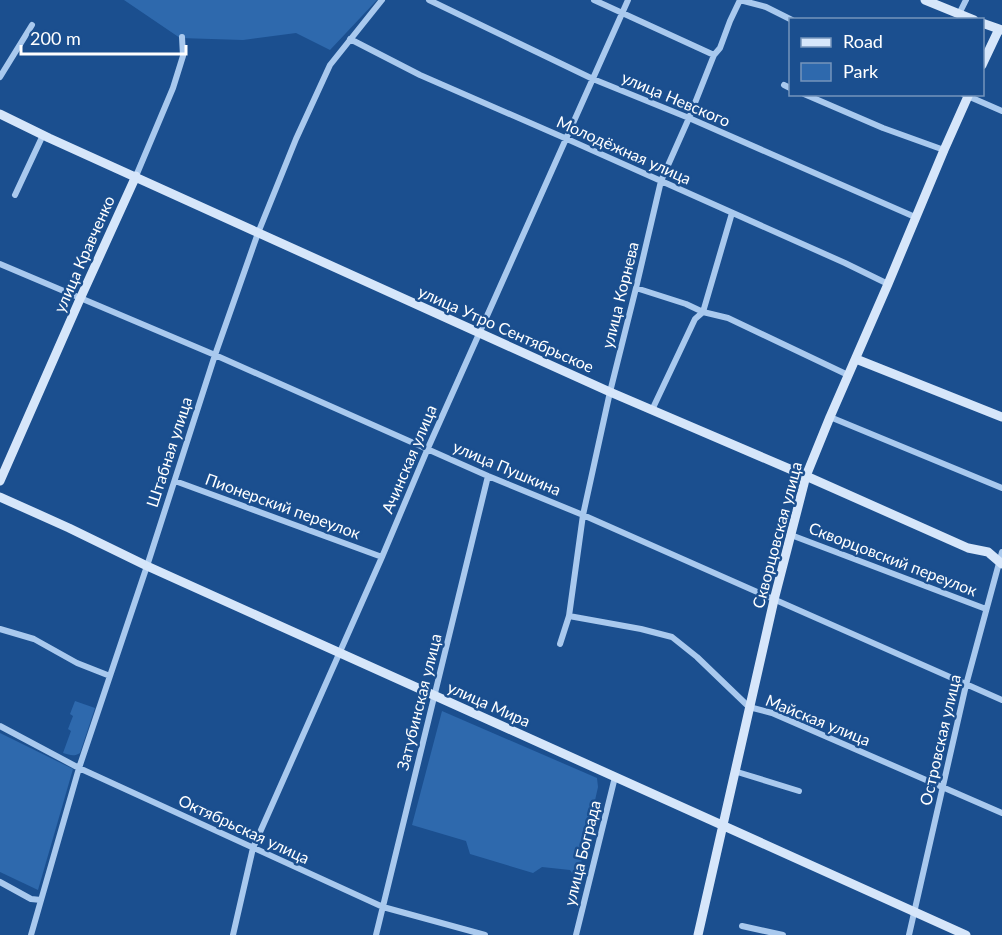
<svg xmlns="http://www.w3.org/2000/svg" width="1002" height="935" font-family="Lato,sans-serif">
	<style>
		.green { fill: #2e69ad }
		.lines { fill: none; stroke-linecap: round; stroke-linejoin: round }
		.street { stroke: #a9c9ee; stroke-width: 6 }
		.secondary { stroke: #d6e6fa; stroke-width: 9 }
		.labels { text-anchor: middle; stroke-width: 5; stroke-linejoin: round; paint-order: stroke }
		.street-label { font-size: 16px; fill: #fff; stroke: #1b4f8f }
	</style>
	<rect width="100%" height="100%" fill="#1b4f8f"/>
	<path class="green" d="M124 0H377L330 50 296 33 243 40 180 38Z
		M75 701 95 708 80 753C74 757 70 755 63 753L71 731 68 729 73 716 70 714Z
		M442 711 597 778 598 787 577 881 570 870 542 867 533 873 470 854 466 841 412 825Z
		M0 733 73 769 38 890 0 872Z"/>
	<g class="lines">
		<path class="street" d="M429 0 593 79 689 118 915 217
			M594 0 714 55
			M740 0 766 7 792 20
			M959 14 966 0
			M350 39 420 75 567 139 845 263 888 284
			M0 77 32 25
			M784 85 790 88
			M804 94 883 128 944 150
			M963 94 1002 111
			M136 176 173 88 183 56 182 37
			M15 195 43 135
			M0 264 215 355 488 476 583 515 1002 700
			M636 288 686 304 703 312 728 318 848 375
			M652 410 695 319 703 312 732 213
			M830 417 1002 488
			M175 481 382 557
			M791 535 986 609
			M569 616 641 629 672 637 697 657 749 707 772 713 1002 813
			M0 629 34 639 77 663 110 676
			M560 644 569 616 583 515 610 392 636 288 661 181 689 118 710 65 714 55 720 48 730 21 740 0
			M0 726 79 768 383 907 485 935
			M734 771 799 791
			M0 882 31 899 41 900
			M742 926 783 935
			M31 935 79 768 147 566 215 355 258 233 296 139 330 65 382 0
			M233 935 253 848 382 557 428 448 628 0
			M376 935 488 476
			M576 935 615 777
			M909 935 966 685 1002 552"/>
		<path class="secondary" d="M925 0 974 20
			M982 23 1002 30
			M982 65 999 29
			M0 114 49 138 610 392 806 476 968 548 988 552 1002 564
			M856 359 1002 417
			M0 481 80 299 136 176
			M0 497 69 528 147 566 966 935
			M698 935 774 600 806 476 830 417 888 284 944 150 969 94"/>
	</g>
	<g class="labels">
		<g class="street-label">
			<text transform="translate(676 99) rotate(23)" y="6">улица Невского</text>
			<text transform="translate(624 150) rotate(24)" y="6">Молодёжная улица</text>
			<text transform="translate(84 254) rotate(-66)" y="6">улица Кравченко</text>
			<text transform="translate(620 295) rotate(-76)" y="6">улица Корнева</text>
			<text transform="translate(506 329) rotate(24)" y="6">улица Утро Сентябрьское</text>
			<text transform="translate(169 452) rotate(-72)" y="6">Штабная улица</text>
			<text transform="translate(409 459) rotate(-67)" y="6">Ачинская улица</text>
			<text transform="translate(507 468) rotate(23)" y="6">улица Пушкина</text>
			<text transform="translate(283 506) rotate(20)" y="6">Пионерский переулок</text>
			<text transform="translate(777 535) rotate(-75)" y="6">Скворцовская улица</text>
			<text transform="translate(893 559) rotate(21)" y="6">Скворцовский переулок</text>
			<text transform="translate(419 702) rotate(-76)" y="6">Затубинская улица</text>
			<text transform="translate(489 704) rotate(24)" y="6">улица Мира</text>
			<text transform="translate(818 720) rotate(22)" y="6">Майская улица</text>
			<text transform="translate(940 740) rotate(-77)" y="6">Островская улица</text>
			<text transform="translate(244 829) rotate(25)" y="6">Октябрьская улица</text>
			<text transform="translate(582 853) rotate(-76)" y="6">улица Бограда</text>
		</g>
	</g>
	<rect x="789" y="18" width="195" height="78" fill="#1b4f8f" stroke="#7695bc" stroke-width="1.5"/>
	<rect x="801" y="38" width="30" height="9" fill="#d6e6fa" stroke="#7695bc" stroke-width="1.5"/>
	<text x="843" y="48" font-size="18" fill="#ffffff">Road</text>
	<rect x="801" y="63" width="30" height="18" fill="#2e69ad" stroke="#7695bc" stroke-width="1.5"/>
	<text x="843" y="78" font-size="18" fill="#ffffff">Park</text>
	<path d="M21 45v9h165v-9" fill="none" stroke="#ffffff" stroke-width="3"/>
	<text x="30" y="45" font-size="18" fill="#ffffff" stroke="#1b4f8f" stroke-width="4.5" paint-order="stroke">200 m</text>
</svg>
